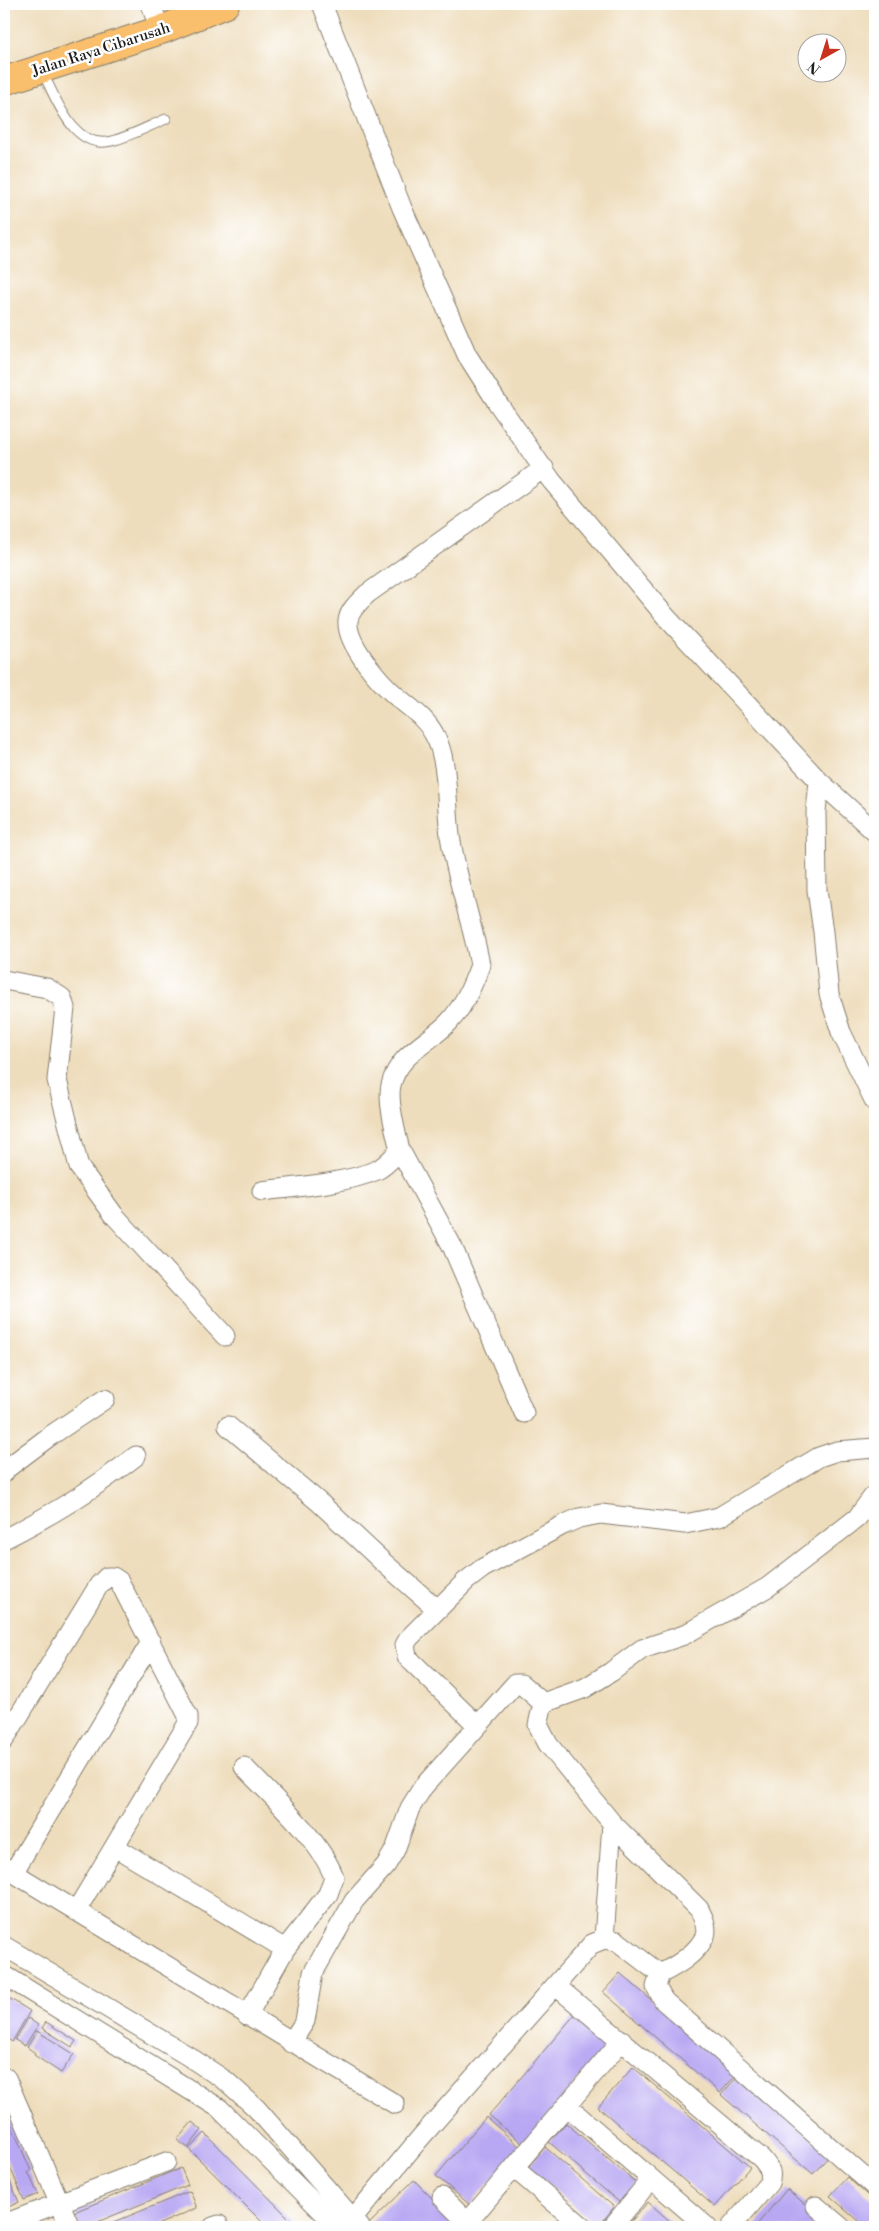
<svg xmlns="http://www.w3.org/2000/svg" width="879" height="2231" font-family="'Libre Bodoni',serif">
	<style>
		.building { fill: #b8a7f3 }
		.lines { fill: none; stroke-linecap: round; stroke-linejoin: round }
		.service-casing { stroke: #857c6c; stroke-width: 11 }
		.minor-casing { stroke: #857c6c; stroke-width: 21 }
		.primary-casing { stroke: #857c6c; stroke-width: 30 }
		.service { stroke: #fff; stroke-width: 9 }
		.minor { stroke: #fff; stroke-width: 19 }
		.primary { stroke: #f9bf6d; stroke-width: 28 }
		.labels { text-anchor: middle; stroke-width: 5; stroke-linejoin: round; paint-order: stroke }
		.street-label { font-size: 15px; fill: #1c1c1c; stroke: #fff }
	</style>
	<rect width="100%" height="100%" fill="#fff"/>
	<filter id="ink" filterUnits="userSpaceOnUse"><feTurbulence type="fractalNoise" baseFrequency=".02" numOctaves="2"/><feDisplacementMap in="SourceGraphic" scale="10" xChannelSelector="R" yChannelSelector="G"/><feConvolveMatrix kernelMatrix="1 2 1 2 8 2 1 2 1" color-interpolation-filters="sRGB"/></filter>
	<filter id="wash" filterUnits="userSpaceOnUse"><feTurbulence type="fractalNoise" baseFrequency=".0096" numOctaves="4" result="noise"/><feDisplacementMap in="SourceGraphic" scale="20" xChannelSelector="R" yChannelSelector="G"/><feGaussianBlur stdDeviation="1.12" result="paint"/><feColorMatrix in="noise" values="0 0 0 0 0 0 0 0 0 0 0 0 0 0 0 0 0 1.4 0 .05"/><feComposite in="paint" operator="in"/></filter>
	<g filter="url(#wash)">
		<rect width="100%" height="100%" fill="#eeddbc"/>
		<g id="blocks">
			<path class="building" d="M620 1973 737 2074 720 2093 603 1992Z
				M4 1995 30 2011 12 2042 4 2036Z
				M577 2012 611 2042 523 2144 489 2115Z
				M28 2018 38 2025 25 2046 15 2040Z
				M46 2022 76 2041 72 2047 42 2028Z
				M37 2031 74 2054 61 2073 34 2055 35 2053 27 2047Z
				M633 2067 750 2167 715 2207 598 2107Z
				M738 2076 830 2155 813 2174 721 2095Z
				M4 2108 31 2171 28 2172 38 2194 24 2200 4 2153Z
				M486 2117 520 2147 470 2205 436 2176Z
				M192 2122 202 2130 188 2148 177 2140Z
				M566 2123 636 2183 619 2202 549 2142Z
				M205 2133 289 2218 299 2227H267L189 2149Z
				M545 2147 614 2207 598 2227 528 2167Z
				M4 2168 19 2202 4 2209Z
				M181 2168 188 2185 85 2227H80L74 2212Z
				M847 2177 875 2202V2227H866L830 2196Z
				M414 2180 460 2227H372L369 2224Z
				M787 2189 821 2218 814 2227H755Z
				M190 2191 197 2208 157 2225 150 2227H102Z
				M648 2202 671 2222 677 2227H626Z"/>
		</g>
	</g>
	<g filter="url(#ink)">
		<use href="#blocks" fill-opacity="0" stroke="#857c6c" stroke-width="1"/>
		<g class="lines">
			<defs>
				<path id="service" d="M42 71C56 98 73 151 112 141 131 136 149 126 166 119"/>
				<path id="minor" d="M150 4 161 30
					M322 4 402 208 467 355 497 402 551 480 667 618 819 781 875 832
					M819 781 816 812 817 890 823 932 829 994 841 1032 875 1102
					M4 980 47 988 62 998 65 1008 57 1080 79 1167 114 1215 225 1336
					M400 1150 452 1246 524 1413
					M262 1191C295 1187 348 1183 377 1170 386 1166 393 1157 400 1150 396 1133 387 1102 391 1085 399 1053 428 1044 449 1022 464 1006 473 985 480 965 472 921 456 878 450 835 446 805 449 759 434 734 426 718 410 708 396 696 380 682 346 644 348 621 349 610 360 601 367 594L544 468
					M228 1426 320 1503 384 1563 437 1609
					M4 1473 6 1469 50 1436 105 1399
					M4 1539C54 1514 92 1490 136 1456
					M477 1725 407 1657 405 1645 409 1638 466 1581 483 1568 563 1525 579 1518 601 1514 685 1524 719 1517 819 1457 837 1451 875 1448
					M4 1740 99 1585 107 1577H113L119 1581 188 1716V1723L76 1911
					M244 1767C273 1798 319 1838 334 1877L328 1894 285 1949
					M612 1823 699 1909C703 1917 708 1927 705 1936 697 1954 676 1966 660 1974
					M115 1847 285 1949 247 2016
					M4 1867 395 2104
					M13 1873 151 1642
					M604 1939 617 1941 660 1974 656 1987 664 2001 875 2187
					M4 1946 188 2056 226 2081 256 2108 360 2227
					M4 1975 219 2108 338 2227
					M556 1986 762 2159C769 2168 773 2172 769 2183L731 2227
					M291 2043 305 2021 313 1973 354 1901 386 1865 395 1850 410 1808 423 1787 515 1684H521L543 1703 585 1688 611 1672 642 1649 684 1635 768 1587 857 1518 875 1494
					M6 2078 70 2227
					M567 2106 707 2227
					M514 2168 583 2227
					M442 2197 472 2227
					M816 2206 841 2227
					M467 2223 622 2040
					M4 2224 166 2162
					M213 2227 219 2225
					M346 2227 421 2137 592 1944 604 1939 612 1823 548 1744 538 1725 543 1703
					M612 2227 651 2179"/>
				<path id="primary" d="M4 81 161 30 225 4"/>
			</defs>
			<use href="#service" class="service-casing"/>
			<use href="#minor" class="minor-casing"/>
			<use href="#primary" class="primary-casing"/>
			<use href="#service" class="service"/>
			<use href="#minor" class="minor"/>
			<use href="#primary" class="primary"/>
		</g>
	</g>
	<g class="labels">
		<g class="street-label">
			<text transform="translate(101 49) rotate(-18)" y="5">Jalan Raya Cibarusah</text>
		</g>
	</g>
	<rect width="879" height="2231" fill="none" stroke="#fff" stroke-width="20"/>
	<g transform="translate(822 58) rotate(219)"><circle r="24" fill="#ffffff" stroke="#a4a4a4"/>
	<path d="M0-4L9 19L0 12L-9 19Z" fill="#c8321e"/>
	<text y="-8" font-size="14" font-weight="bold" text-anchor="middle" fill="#1c1c1c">N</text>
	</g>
</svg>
